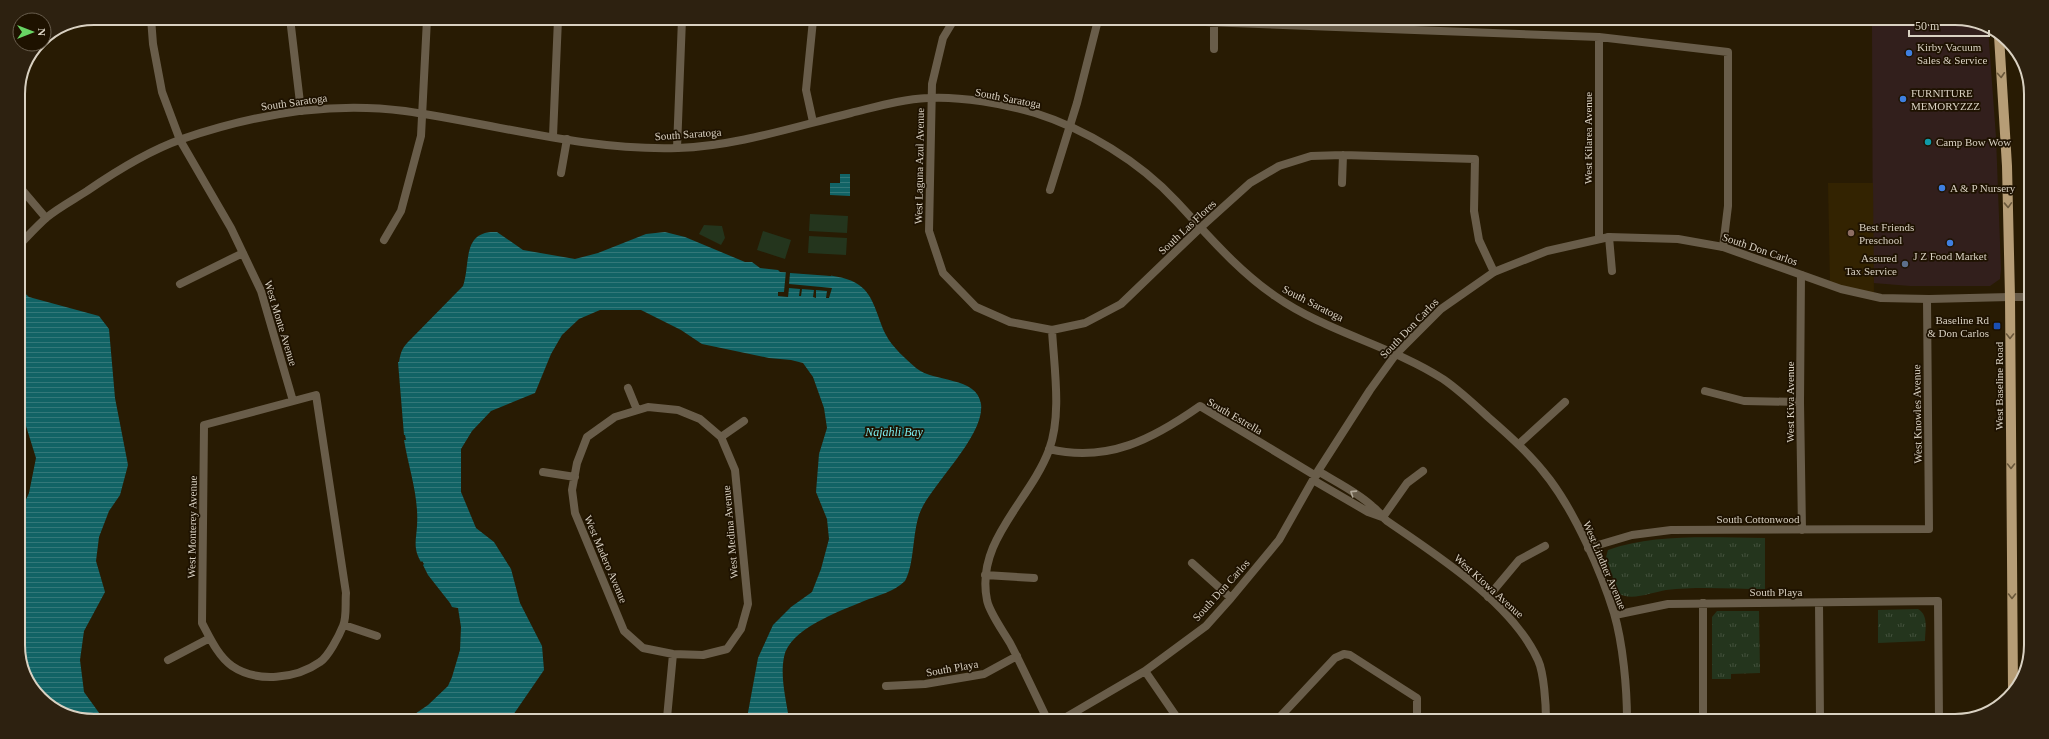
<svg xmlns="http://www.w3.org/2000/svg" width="2049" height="739" font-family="Georgia,serif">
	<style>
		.commercial { fill: #321f1c }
		.built { fill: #332301 }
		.grass { fill: url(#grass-tufts) }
		.green { fill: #24351d }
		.water { fill: url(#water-rules) }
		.pier { fill: #281b03 }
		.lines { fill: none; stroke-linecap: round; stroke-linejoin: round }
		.minor { stroke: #695d4a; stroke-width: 8 }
		.tertiary { stroke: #695d4a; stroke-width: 8 }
		.primary { stroke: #b69d76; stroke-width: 10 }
		.oneway { stroke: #6a583b }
		.oneway2 { stroke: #b2a898 }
		.shop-dot { fill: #3f7fe0; stroke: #1e1200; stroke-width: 1.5 }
		.culture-dot { fill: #0f9aa8; stroke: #1e1200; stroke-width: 1.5 }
		.education-dot { fill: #8d6e63; stroke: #1e1200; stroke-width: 1.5 }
		.service-dot { fill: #5c6f8a; stroke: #1e1200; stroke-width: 1.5 }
		.transit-dot { fill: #1a4fb4; stroke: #1e1200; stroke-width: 1.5 }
		.labels { text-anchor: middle; stroke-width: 3.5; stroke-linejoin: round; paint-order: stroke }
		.poi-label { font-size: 11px; fill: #d9d1c2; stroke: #1e1200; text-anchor: start }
		.street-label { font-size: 11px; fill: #d9d1c2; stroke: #1e1200 }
		.water-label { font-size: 12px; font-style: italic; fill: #7bebed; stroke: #1e1200 }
		.rim { fill: none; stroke: #d9d1c2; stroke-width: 2 }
	</style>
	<defs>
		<pattern id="grass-tufts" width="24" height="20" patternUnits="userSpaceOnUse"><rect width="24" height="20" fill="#24351d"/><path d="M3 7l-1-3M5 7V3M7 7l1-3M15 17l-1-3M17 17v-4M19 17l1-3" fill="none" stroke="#43513c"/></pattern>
		<pattern id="water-rules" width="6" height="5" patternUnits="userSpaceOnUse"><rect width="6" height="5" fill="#116365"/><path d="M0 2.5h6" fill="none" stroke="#337879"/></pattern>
	</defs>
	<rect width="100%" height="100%" fill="#281b03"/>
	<path class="commercial" d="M1872 22H1979L1988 28 1996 137 2001 269 2000 279 1990 286H1910L1873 283Z"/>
	<path class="built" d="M1828 183H1873L1874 296 1830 285Z"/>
	<path class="grass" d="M1765 538V589C1733 589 1698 586 1666 590 1653 592 1630 602 1618 593L1606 557 1608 550C1656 533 1714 538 1765 538Z
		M1918 609C1929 615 1925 630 1925 641L1878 643V610Z
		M1717 611H1759L1760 673 1731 674V679H1712V617Z"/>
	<path class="green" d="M810 214 848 216 847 233 809 231Z
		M704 225 722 226 725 238 721 245 699 234Z
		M763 231 791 240 785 259 757 250Z
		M809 236 847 238 846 255 808 253Z"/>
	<path class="water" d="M840 174H850V196L830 195V183H840Z
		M497 232 523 250 575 259 598 253 646 234 665 232 685 237 745 262H752L760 268 778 270 780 272C801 274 842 272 859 285 875 296 877 318 886 335 892 347 906 359 916 368 934 383 977 376 981 404 985 435 934 482 921 510 912 529 915 564 905 581 895 591 877 596 864 601 840 611 789 629 784 657 780 677 786 699 789 719L747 718 758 658 773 625 791 607 812 592 821 569 829 539 827 519 816 492 819 454 827 428 824 408 813 377 803 363 791 360 769 358 702 344 681 330 641 310H600L579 319 562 335 551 354 535 393 491 411 472 431 461 449V492L476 528 494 542 511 569 520 603 542 646 544 670 511 718H409L428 705 448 686 452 677 460 650 461 627 458 608 452 607 450 603 428 575 423 565 424 564 422 561 421 562C413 548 416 541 417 526 419 496 409 470 404 440H406L405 435H404L398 362H399C401 351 402 348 411 339L463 286C471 264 461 230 497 232Z
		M18 287 29 297 99 316 109 329 115 398 128 465 120 495 109 511 99 537 96 561 105 592 84 631 80 660 84 692 102 717H70L34 691 18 650V517L29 493 36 458 26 426 18 416Z"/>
	<path class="pier" d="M786 271 831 274V276L790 273 789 284 832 288 829 298H826L827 291 816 290V298L813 297 814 290 802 289 801 296H799L800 289 789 288 788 297 778 296V292H784Z"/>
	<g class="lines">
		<path class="minor" d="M151 18 153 44 162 92 180 140 231 228 261 291 293 401
			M290 18 301 111
			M1152 20 1599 37 1728 52V206L1723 247
			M1214 22V49
			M952 23 943 38 932 84 929 231 943 273 976 307 1010 322 1052 330C1054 367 1062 415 1049 450 1030 501 975 541 987 600 989 612 1003 631 1010 643 1023 668 1035 694 1047 719
			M813 122 806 90 813 20
			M553 136 558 19
			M677 148 682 19
			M561 173 567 139
			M1342 183 1343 155
			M18 185 46 218
			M1050 190 1077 103 1098 20
			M1609 237 1612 271
			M1599 239V37
			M384 240 401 211 421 136 427 19
			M1801 275 1800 402 1802 530
			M180 284 243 253
			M2010 297H2029
			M1052 330 1085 323 1121 304 1200 228 1250 183 1279 166 1311 156 1343 155 1475 159 1474 211 1479 240 1494 272
			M628 388 637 410
			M1705 391 1744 401 1800 402
			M316 395 346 593C345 603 347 617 343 626 339 636 328 657 320 662 296 679 257 683 232 666 218 656 210 638 202 623L204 425Z
			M648 407 678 410 700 419 721 437 735 470 748 604 741 629 727 649 703 655 673 654 643 648 624 631 575 513 572 490 577 463 587 437 615 417Z
			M721 437 744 421
			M1519 444 1565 402
			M1049 449C1108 463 1153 439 1200 406L1316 476
			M1318 471C1336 482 1357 492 1372 506 1378 510 1381 516 1387 521 1438 556 1512 603 1538 660 1544 673 1546 705 1546 720
			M543 472 575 477
			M1313 480 1368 512 1382 517
			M1383 517 1407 483 1423 471
			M1588 548 1632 535 1671 530 1929 529 1927 299
			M1192 563 1231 598
			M985 575 1034 578
			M1488 597 1519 560 1545 546
			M1703 603V720
			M1819 603 1820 721
			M1615 615 1668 604 1938 601 1939 721
			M344 625 377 636
			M168 660 210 638
			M1145 671 1178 719
			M886 686 925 684 984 674 1017 656
			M667 718 673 654
			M1063 719 1145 671 1206 626 1231 598 1279 540 1318 471 1370 390 1396 354
			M1277 720 1335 658 1344 654 1350 655 1417 698V720"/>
		<path class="tertiary" d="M18 246C27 237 36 227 46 218 58 208 73 200 87 191 116 171 148 151 182 139 252 115 330 101 405 111 495 124 586 151 678 148 737 146 793 127 851 113 876 107 902 99 928 98 960 96 1005 104 1035 113 1086 129 1140 162 1176 201 1207 234 1237 270 1275 296 1326 332 1390 345 1443 379 1459 390 1474 404 1488 417 1511 437 1532 456 1550 480 1576 515 1601 571 1614 613 1623 644 1627 688 1627 720
			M1396 354 1441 309 1494 272 1547 251 1609 237 1678 239 1723 247 1841 289 1881 298 1929 299 2010 297"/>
		<path class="primary" d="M1999 36 2007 166 2010 297 2013 689"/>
	</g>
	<defs><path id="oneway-chevron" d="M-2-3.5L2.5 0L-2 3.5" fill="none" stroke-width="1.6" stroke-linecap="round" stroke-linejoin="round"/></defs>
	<g class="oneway">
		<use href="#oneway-chevron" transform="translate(2001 75) rotate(86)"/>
		<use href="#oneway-chevron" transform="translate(2008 205) rotate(88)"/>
		<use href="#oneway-chevron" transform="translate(2010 336) rotate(90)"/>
		<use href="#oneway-chevron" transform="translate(2011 466) rotate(90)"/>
		<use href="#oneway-chevron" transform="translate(2012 596) rotate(90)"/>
	</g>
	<use class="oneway2" href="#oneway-chevron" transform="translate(1353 493) rotate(-147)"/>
	<g class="shop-dot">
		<circle cx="1909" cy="53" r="4"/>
		<circle cx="1903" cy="99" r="4"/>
		<circle cx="1942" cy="188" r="4"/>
		<circle cx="1950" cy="243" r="4"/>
	</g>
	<circle class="culture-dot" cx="1928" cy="142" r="4"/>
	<circle class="education-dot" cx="1851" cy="233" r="4"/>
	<circle class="service-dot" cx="1905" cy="264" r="4"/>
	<rect class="transit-dot" x="1993" y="322" width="8" height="8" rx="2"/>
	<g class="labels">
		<g class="poi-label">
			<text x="1917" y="51">Kirby Vacuum<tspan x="1917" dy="13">Sales &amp; Service</tspan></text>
			<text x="1911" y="97">FURNITURE<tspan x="1911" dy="13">MEMORYZZZ</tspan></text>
			<text x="1936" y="146">Camp Bow Wow</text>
			<text x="1950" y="192">A &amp; P Nursery</text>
			<text x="1859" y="231">Best Friends<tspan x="1859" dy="13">Preschool</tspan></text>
			<text x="1950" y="260" text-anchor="middle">J Z Food Market</text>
			<text x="1897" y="262" text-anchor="end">Assured<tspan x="1897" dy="13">Tax Service</tspan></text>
			<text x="1989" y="324" text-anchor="end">Baseline Rd<tspan x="1989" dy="13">&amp; Don Carlos</tspan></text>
		</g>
		<g class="street-label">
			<text transform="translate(1008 98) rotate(11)" y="4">South Saratoga</text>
			<text transform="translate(294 102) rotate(-8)" y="4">South Saratoga</text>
			<text transform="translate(688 134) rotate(-4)" y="4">South Saratoga</text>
			<text transform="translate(1588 138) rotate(-90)" y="4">West Kilarea Avenue</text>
			<text transform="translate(919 166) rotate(-89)" y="4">West Laguna Azul Avenue</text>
			<text transform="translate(1187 227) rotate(-43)" y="4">South Las Flores</text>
			<text transform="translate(1760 249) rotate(19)" y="4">South Don Carlos</text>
			<text transform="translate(1313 303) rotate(27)" y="4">South Saratoga</text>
			<text transform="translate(281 323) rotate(73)" y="4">West Monte Avenue</text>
			<text transform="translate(1409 328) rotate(-46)" y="4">South Don Carlos</text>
			<text transform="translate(1999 386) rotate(-90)" y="4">West Baseline Road</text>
			<text transform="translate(1790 402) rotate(-90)" y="4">West Kiva Avenue</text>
			<text transform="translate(1917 414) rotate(-91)" y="4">West Knowles Avenue</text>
			<text transform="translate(1235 416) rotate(30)" y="4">South Estrella</text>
			<text x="1758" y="523">South Cottonwood</text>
			<text transform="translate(192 527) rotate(-89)" y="4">West Monterey Avenue</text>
			<text transform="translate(730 532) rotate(-95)" y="4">West Medina Avenue</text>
			<text transform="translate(606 559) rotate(67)" y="4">West Madero Avenue</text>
			<text transform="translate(1605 565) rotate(67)" y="4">West Lindner Avenue</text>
			<text transform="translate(1489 586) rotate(42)" y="4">West Kiowa Avenue</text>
			<text transform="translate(1221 590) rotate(-48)" y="4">South Don Carlos</text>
			<text x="1776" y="596">South Playa</text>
			<text transform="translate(952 668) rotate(-10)" y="4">South Playa</text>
		</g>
		<g class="water-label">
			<text x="894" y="436">Najahli Bay</text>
		</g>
	</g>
	<path d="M0 0H2049V739H0ZM94 25H1955A69 69 0 0 1 2024 94V645A69 69 0 0 1 1955 714H94A69 69 0 0 1 25 645V94A69 69 0 0 1 94 25Z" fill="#2d2110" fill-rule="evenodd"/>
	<path class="rim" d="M94 25H1955A69 69 0 0 1 2024 94V645A69 69 0 0 1 1955 714H94A69 69 0 0 1 25 645V94A69 69 0 0 1 94 25Z"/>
	<g transform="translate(32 32) rotate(90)"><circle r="19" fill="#1e1200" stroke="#695e4e"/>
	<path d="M0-3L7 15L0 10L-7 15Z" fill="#69d464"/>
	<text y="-6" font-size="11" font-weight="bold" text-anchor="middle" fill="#d9d1c2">N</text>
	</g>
	<path d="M1909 30v6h80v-6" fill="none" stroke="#d9d1c2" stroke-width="2"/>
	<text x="1915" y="30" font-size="12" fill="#d9d1c2" stroke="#1e1200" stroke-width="3" paint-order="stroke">50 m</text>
</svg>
